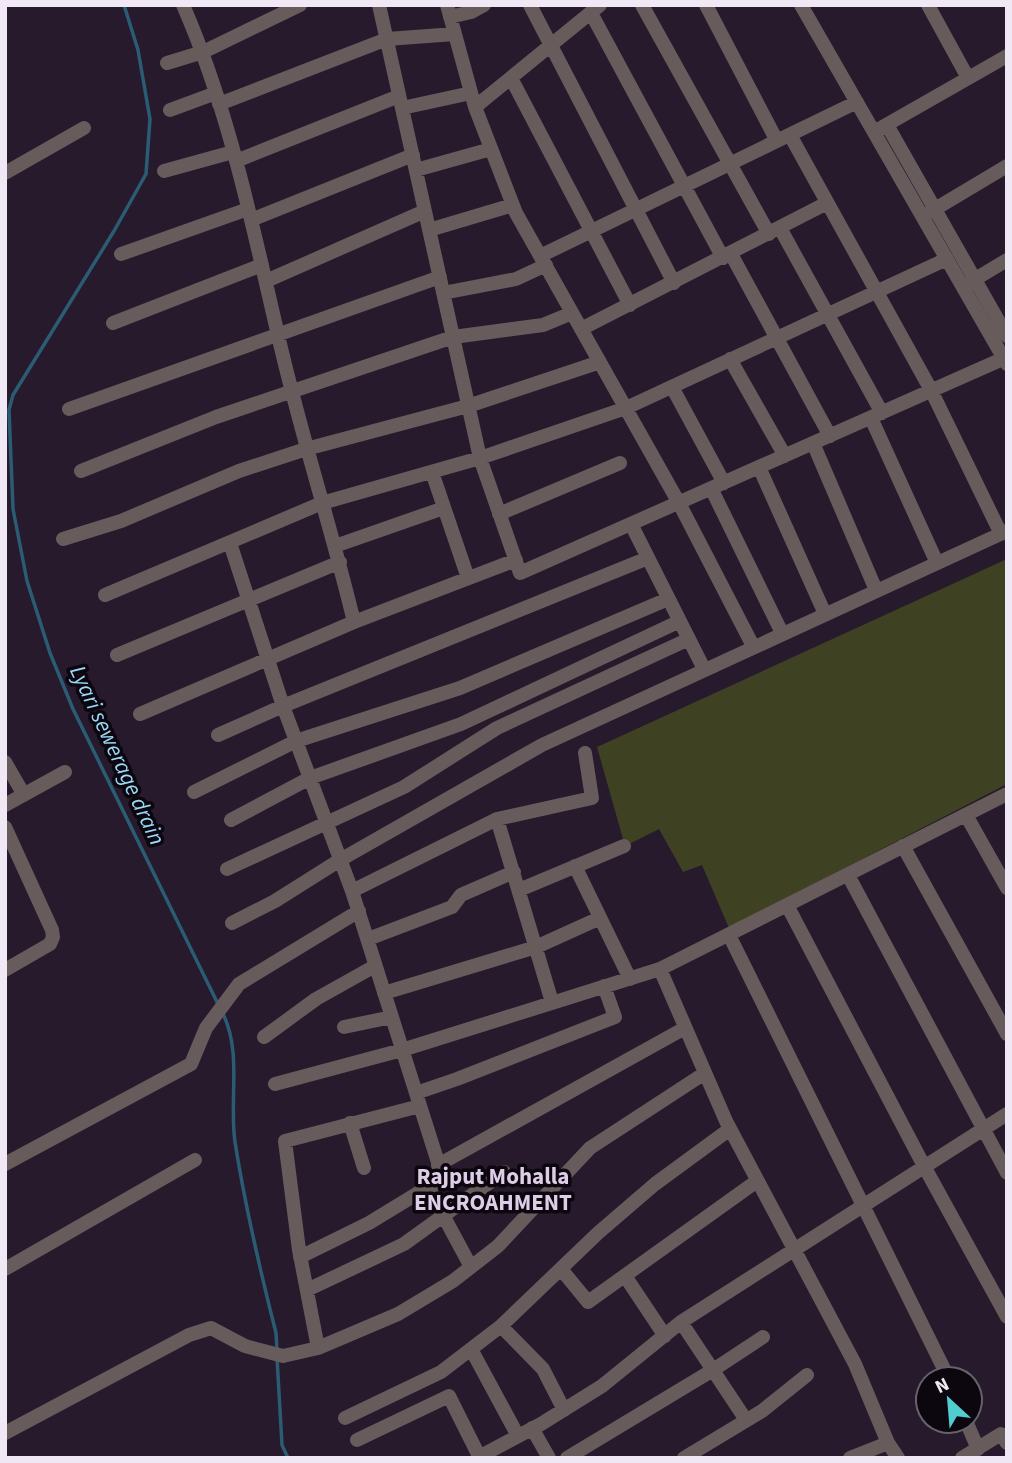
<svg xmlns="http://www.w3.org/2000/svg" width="1012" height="1463" font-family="'Source Sans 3',sans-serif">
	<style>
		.green { fill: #3e4223 }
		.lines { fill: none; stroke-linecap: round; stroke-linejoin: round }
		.stream { stroke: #2a5c74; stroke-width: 3.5 }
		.minor { stroke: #685b5b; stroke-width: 14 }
		.labels { text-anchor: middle; stroke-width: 7; stroke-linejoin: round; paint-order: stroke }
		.water-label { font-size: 23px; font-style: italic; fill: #9bd9f9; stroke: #0c070f }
		.neighbourhood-label { font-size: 23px; font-weight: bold; fill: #ddcde6; stroke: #0c070f }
	</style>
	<rect width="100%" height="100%" fill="#261a2c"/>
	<path class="green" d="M1007 559V784L729 928 702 865 683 872 659 829 625 846 597 747Z"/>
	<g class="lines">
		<path class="stream" d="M124 5 138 50 150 119 146 174 114 231 13 395 9 410 13 509 27 581 50 653 73 709 218 1004
			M223 1014C242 1052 229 1101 235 1142 245 1206 260 1270 276 1333L277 1350
			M277 1358 282 1445 288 1458"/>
		<path class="minor" d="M183 5C229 110 252 224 278 335 300 432 331 526 354 622
			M379 5 480 458 520 573 1007 357
			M447 5 475 107 516 213 679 503 753 646
			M530 5 674 283
			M642 5 769 234
			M706 5 777 141
			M801 5 1007 364
			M928 5 968 78
			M591 13 723 258
			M450 17 471 12 484 5
			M167 63 203 52 300 5
			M511 78 630 305
			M219 104 387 39 455 34
			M475 107 600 5
			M402 108 471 93
			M170 110 216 93
			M887 125 1007 336
			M879 129 1007 56
			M790 135 931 390 1001 534
			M236 161 399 96
			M416 170 491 149
			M164 171 233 152
			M5 173 84 128
			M930 212 1007 166
			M251 220 413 155
			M780 228 882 413
			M429 230 513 205
			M121 254 248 209
			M731 254 830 436
			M540 256 857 102
			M266 281 425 211
			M967 284 1007 260
			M443 293 516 279 546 265
			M113 323 262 265
			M581 329 827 203
			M730 359 785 456
			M672 387 724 483
			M69 409 440 277
			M871 418 937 563
			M813 443 876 590
			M759 467 825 614
			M81 471 216 417 453 337 543 325 572 313
			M432 472 468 578
			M711 488 782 633
			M499 514 620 463
			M631 524 704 669
			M63 539 121 521 239 471 306 449 468 406 600 362
			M230 543 283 706 352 891 442 1175 441 1180 428 1187 471 1267
			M335 546 444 508
			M105 595 322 503 480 458 626 408 947 259
			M117 655 340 562
			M140 714 354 622 516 560
			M218 735 283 706 648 558
			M5 762 24 795
			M194 792 296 741 460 688 668 599
			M5 805 65 772
			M966 815 1007 888
			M497 819 552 1002
			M231 820 310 778 461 724 680 621
			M5 827 52 930 53 937 50 944 5 970
			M903 846 1007 1034
			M575 866 630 979
			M227 869 404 787 497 728 689 639
			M848 875 1007 1173
			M519 890 624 846
			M352 891 497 819 592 798 585 753
			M787 905 924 1166 1007 1317
			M232 923 275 901 340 860 542 745 1007 531
			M729 935 949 1379
			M368 939 452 907 461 895 514 872
			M660 969 726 1121 855 1364 888 1443 898 1458
			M384 993 536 947 600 918
			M344 1027 392 1017
			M264 1037 316 999 375 966
			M275 1084 402 1050 660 969 1007 794
			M416 1093 457 1079 615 1017 604 986
			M350 1123 364 1168
			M5 1164 191 1064 206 1028 239 984 359 911
			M438 1165 685 1028
			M300 1257 369 1223 428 1187
			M5 1269 195 1160
			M561 1269 588 1302 757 1181
			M625 1276 665 1336
			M307 1290 404 1244 504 1172
			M681 1322 746 1420
			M501 1326 543 1369 564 1410
			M318 1348 299 1250 285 1141 420 1106
			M471 1349 518 1436
			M345 1418 441 1372 501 1326 598 1233 655 1184 730 1129
			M966 1421 978 1449
			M532 1428 549 1458
			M5 1433 189 1335 211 1328 245 1346 283 1356 318 1348 398 1314 453 1281 498 1246 590 1148 705 1073
			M357 1440 449 1396 479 1456
			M477 1458 541 1424 602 1386 681 1322 1007 1114
			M567 1458 713 1370 763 1337
			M684 1458 762 1411 807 1375
			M850 1458 888 1443
			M962 1458 1001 1434 1007 1443"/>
	</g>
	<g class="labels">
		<g class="water-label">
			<text transform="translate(118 755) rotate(65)" y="8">Lyari sewerage drain</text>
		</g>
		<g class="neighbourhood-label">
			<text x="493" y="1184">Rajput Mohalla<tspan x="493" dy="26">ENCROAHMENT</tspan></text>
		</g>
	</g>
	<rect width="1012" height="1463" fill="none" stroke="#f0e8f5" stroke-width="14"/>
	<g transform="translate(949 1400) rotate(334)"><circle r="33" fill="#0c070f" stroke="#67616b" stroke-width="2"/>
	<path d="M0-5L12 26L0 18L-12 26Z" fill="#52cdcf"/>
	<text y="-10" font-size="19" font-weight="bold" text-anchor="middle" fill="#f0e8f5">N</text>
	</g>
</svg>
